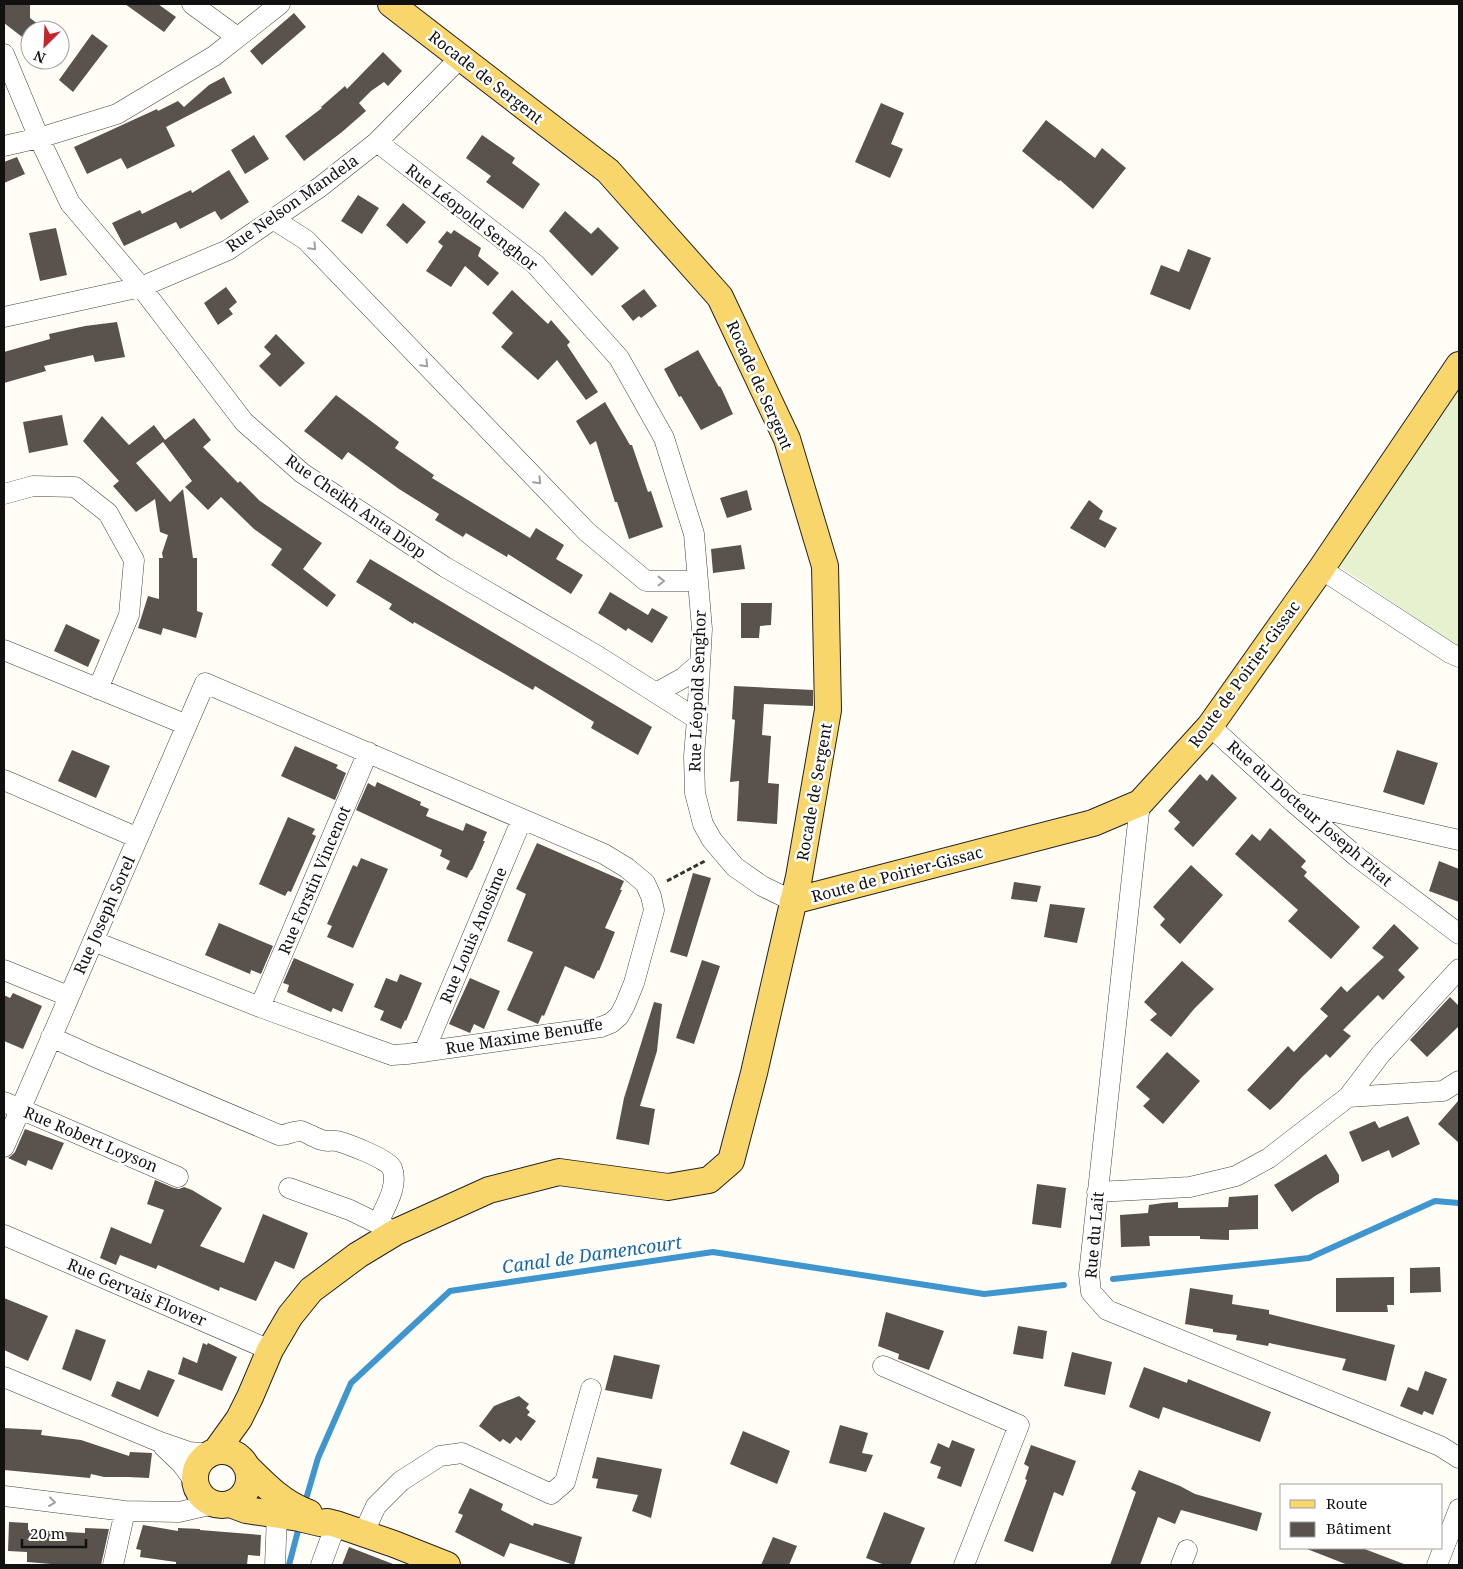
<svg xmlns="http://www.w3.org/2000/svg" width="1463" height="1569" font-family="'Noto Serif',serif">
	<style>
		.pitch { fill: #e6f2cf }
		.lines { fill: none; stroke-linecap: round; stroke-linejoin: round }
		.stream { stroke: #3f96cf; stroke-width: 6 }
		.building { fill: #5a524d }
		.minor-casing { stroke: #444; stroke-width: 21 }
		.major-casing { stroke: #222; stroke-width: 28 }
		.path { stroke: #333; stroke-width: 3; stroke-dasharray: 5 2.5; stroke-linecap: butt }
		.minor { stroke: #fff; stroke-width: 20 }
		.major { stroke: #f9d66b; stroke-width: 26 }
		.oneway { stroke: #a0a0a0 }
		.labels { text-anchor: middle; stroke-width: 5; stroke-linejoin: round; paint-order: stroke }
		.street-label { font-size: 16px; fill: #111; stroke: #fff }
		.water-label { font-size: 18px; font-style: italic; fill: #1768a6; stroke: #fff }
	</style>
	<rect width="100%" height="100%" fill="#fffdf5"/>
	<path class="pitch" d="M1459 379V647L1452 643 1336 564Z"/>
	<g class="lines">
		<path class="stream" d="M1113 1279 1309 1258 1435 1201 1459 1203
			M304 1506 318 1458 351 1383 450 1291 713 1252 984 1294 1064 1285
			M289 1565 300 1523"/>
	</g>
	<path class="building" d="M4 4H30V18L46 30H30V43L4 23Z
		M125 4H158L176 17 164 32Z
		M294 13 306 27 262 65 250 51Z
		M92 34 108 46 73 92 59 80Z
		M383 52 402 71 388 86 384 82 371 91 359 103 366 111 342 132 304 161 285 136 322 108 321 107 345 86 347 89Z
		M224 77 232 93 166 127 175 146 127 169 121 158 87 174 74 147 157 109 158 111 178 101 184 107 209 85Z
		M881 103 904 113 891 144 903 149 890 178 855 162Z
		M1046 120 1095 158 1102 148 1126 168 1093 209 1060 180 1059 181 1022 151Z
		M254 135 269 159 245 174 231 150Z
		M482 135 515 158 512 163 540 184 523 209 486 182 491 176 466 158Z
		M17 157 25 174 4 183V162Z
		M229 170 249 202 221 220 215 211 180 229 176 222 124 246 112 223 140 210 142 214 191 190 192 193Z
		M358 195 379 208 362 234 341 221Z
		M403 203 426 222 407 244 386 225Z
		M565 211 591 234 598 227 619 248 592 276 549 231Z
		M56 228 67 275 40 281 29 233Z
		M454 230 481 248 478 256 499 273 488 286 465 266 451 287 426 271 443 246 438 242 447 231 451 234Z
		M1188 249 1211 258 1190 310 1150 294 1161 265 1179 272Z
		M226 287 237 302 229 309 233 314 218 325 204 303Z
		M644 289 657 306 641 318 639 316 633 321 621 306Z
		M512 290 548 324 551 320 564 335 570 342 567 345 598 392 586 400 557 360 538 380 501 347 513 333 492 313Z
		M117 322 125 357 95 362 93 355 44 366 46 371 4 383V352L50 339 49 334 85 326Z
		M276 334 305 363 280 387 259 366 271 354 264 347Z
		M698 350 719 387 720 386 724 394 733 414 701 430 681 396 679 397 664 369Z
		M336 395 399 442 395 448 434 475 432 478 530 538 536 528 564 545 556 559 583 575 571 594 508 554 507 557 466 533 463 537 435 520 439 514 399 489 348 452 342 460 304 431Z
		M605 402 630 445H632L648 492 651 491 663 527 629 539 617 502H615L596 441 590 445 576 421Z
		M62 415 68 445 29 453 23 422Z
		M102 416 129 445 154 425 165 440 194 418 211 440 203 447 238 483 240 481 260 501 322 543 303 569 336 595 327 607 271 565 282 549 254 529 221 497 208 510 185 487 192 481 163 442 136 463 170 502 183 489 193 558H197V611L203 613 196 638 163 628 161 635 138 628 148 596 159 599V558H163L162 553 168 535 160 532 155 499 136 512 113 486 119 481 83 441Z
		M747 490 752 510 727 518 720 498Z
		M1089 500 1103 511 1099 519 1117 528 1105 548 1070 528Z
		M741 545 745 569 713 573 711 549Z
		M370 559 652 727 638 755 591 728 594 722 535 686 533 690 414 622 413 624 389 609 392 604 356 582Z
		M610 592 648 615 652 608 668 617 652 643 628 628 626 631 598 613Z
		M741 603H772L771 625 760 626 759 638H741Z
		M66 624 100 640 88 667 54 651Z
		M734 686 813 690V706L764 704 762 735 771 736 768 783 779 784 777 824 737 821 739 781 730 782 735 720 732 719Z
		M295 746 338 765 336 768 346 773 335 800 281 776Z
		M72 750 110 766 96 798 58 781Z
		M1397 750 1438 763 1424 805 1383 792Z
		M1200 774 1207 781 1212 774 1237 798 1193 847 1174 829 1180 822 1168 811Z
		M377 782 421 802 420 805 429 809 426 816 463 831 466 823 487 832 483 841H485L472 870H471L467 878 446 869 450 861 440 856 442 850 356 810 368 783 375 787Z
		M288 817 315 829 312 834 316 836 291 892 288 891 285 896 259 884Z
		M1270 828 1306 861 1301 867 1307 872 1304 876 1360 927 1331 959 1288 921 1298 910 1235 854 1252 834 1260 841Z
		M537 843 624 881 620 890H622L605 928 615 932 599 971 598 970 594 979 565 966 544 1016 542 1015 538 1024 507 1010 533 952 507 941 526 894 516 889Z
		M361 858 388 869 353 948 327 937 332 926 327 924 353 865 357 867Z
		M1439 861 1459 869V902L1429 891Z
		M1191 865 1223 895 1180 944 1160 925 1165 919 1153 907Z
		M693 873 711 878 687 957 670 952Z
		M1014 882 1041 886 1037 902 1011 899Z
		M1050 904 1085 908 1077 943 1044 937Z
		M219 923 273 946 261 974 251 970 250 974 205 955Z
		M1394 924 1419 948 1398 970 1405 977 1383 1000 1378 995 1343 1030 1351 1036 1330 1058 1326 1054 1302 1077 1279 1102 1270 1110 1247 1090 1288 1046 1294 1052 1328 1016 1320 1009 1341 986 1347 992 1384 957 1372 948Z
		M294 958 354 984 342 1012 333 1008 331 1012 287 992 289 985 283 983Z
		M702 960 720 966 694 1044 676 1038Z
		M1182 961 1214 989 1194 1009 1171 1037 1150 1020 1157 1014 1144 1002Z
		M400 974 422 983 406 1021 405 1020 401 1029 380 1020 384 1011 374 1007 386 978 397 982Z
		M470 978 500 991 484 1029 474 1024 470 1033 449 1024Z
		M13 993 42 1006 23 1049 4 1041V995L10 998Z
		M1450 997 1459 1006V1026L1427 1057 1410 1040Z
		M654 1002 662 1004 657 1051 640 1106 655 1109 649 1145 616 1139 624 1098Z
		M1167 1052 1200 1081 1163 1124 1143 1106 1150 1099 1136 1087Z
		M1459 1100V1143L1438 1124Z
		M1408 1116 1420 1144 1392 1158 1389 1150 1362 1162 1349 1132 1375 1121 1379 1128Z
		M25 1129 64 1143 52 1170 28 1160 26 1166 8 1158 11 1156 15 1152Z
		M1326 1154 1339 1175V1182L1315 1196 1292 1212 1274 1185Z
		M155 1180 174 1188 179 1189 184 1187 192 1190 222 1208 200 1246 244 1263 263 1214 308 1233 294 1269 275 1261 256 1301 220 1287 219 1291 158 1265 156 1269 120 1255 116 1265 100 1258 111 1227 151 1244 164 1210 147 1204Z
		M1037 1184 1066 1188 1061 1228 1032 1224Z
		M1258 1195V1229L1229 1230V1240L1200 1239V1236H1149L1150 1246 1121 1247 1120 1215 1148 1213 1149 1205 1163 1203 1178 1202V1208L1228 1207 1229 1197Z
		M1440 1267 1441 1292 1410 1293V1268Z
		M1394 1277V1305H1387L1388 1312H1336V1278Z
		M1190 1288 1233 1295 1232 1304 1269 1310V1314L1395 1345 1386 1381 1342 1370 1346 1359 1269 1343 1268 1346 1236 1340 1237 1335 1213 1332V1329L1185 1324Z
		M4 1298 48 1316 28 1361 4 1350Z
		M886 1312 944 1331 929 1370 898 1359 899 1354 878 1346Z
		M1018 1326 1047 1331 1043 1359 1013 1354Z
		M76 1329 106 1340 91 1381 62 1369Z
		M203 1343 207 1345 208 1343 237 1357 222 1391 178 1374 183 1357 197 1363Z
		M1072 1352 1112 1362 1105 1395 1064 1386Z
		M614 1355 660 1365 652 1399 605 1390Z
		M1144 1367 1187 1383 1188 1379 1271 1412 1260 1442 1163 1407 1159 1419 1129 1407Z
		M148 1370 175 1380 158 1417 111 1396 117 1381 140 1390Z
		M1425 1371 1447 1379 1433 1415 1424 1411 1422 1415 1400 1406 1408 1387 1418 1391Z
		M519 1396 529 1404 526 1408 530 1412 527 1415 536 1421 521 1441 516 1437 510 1444 503 1439 500 1442 479 1426 494 1406Z
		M840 1425 868 1433 862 1453 873 1455 866 1472 829 1463Z
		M4 1428 42 1430 41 1435 81 1440 129 1456 130 1452 152 1453 149 1478 128 1477H104L91 1474 90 1478 4 1470Z
		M743 1431 790 1451 777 1484 730 1464Z
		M952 1440 975 1449 961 1487 937 1478 941 1467 930 1463 938 1443 949 1448Z
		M1031 1445 1076 1461 1063 1496 1054 1492 1033 1552 1004 1541 1027 1480 1025 1479 1029 1467 1024 1464Z
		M597 1457 662 1469 651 1518 632 1511 638 1495 596 1488 598 1479 592 1478Z
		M1139 1470 1180 1486 1195 1494 1262 1513 1257 1531 1181 1510 1175 1524 1158 1517 1140 1565H1110L1136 1492 1131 1489Z
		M470 1488 503 1504 501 1510 533 1526 534 1523 582 1537 574 1565 510 1543 504 1557 455 1532 463 1515 458 1513Z
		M884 1512 925 1528 910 1565H885L866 1558Z
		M9 1522 28 1523V1530L85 1533V1528L109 1529 101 1565H63L27 1562V1552L8 1551Z
		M143 1525 178 1531V1528L200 1529V1530L261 1535 260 1556 248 1555 247 1565H176V1562L140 1557 141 1550 136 1549Z
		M773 1537 797 1546 789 1565H761Z
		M349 1547 393 1564V1565H342Z
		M1307 1548H1362L1404 1564V1565H1348L1307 1549Z"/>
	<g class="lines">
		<defs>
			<path id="minor" d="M192 4 237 37
				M4 54 39 138 70 203 141 287 244 422 302 473 445 567 596 655 697 719
				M377 142 535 264 619 358 664 438 694 534 702 629 697 719 694 756 695 793 703 824 712 840 735 867 762 886 793 901
				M4 146 39 138 117 114 214 56 280 4
				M273 219 306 240 587 532 646 581H698
				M4 317 141 287 228 250 320 187 377 142 461 57
				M4 494 33 486 75 487 108 513 134 560 129 615 98 689
				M1321 569 1450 653 1459 657
				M4 650 187 725
				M656 693 683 678 700 663
				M1210 726 1293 802 1356 856 1459 934
				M4 780 138 838
				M1140 803 1089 1274 1091 1292 1107 1310 1440 1446 1459 1458
				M1295 803 1459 840
				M4 970 68 996
				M260 1007 368 752
				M51 1037 95 1057 279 1135C287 1136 293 1130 301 1131 308 1133 315 1138 322 1140 327 1142 332 1140 337 1141 348 1144 388 1159 392 1168 399 1186 385 1207 378 1223
				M424 1052 522 819
				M1348 1097 1380 1055 1459 969
				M4 1102 178 1177
				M4 1147 205 683 604 854 627 868 645 883 651 896 654 910 634 983 625 1005 619 1016 611 1023 601 1027 407 1054 392 1055 378 1050 260 1007 93 941
				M289 1188 350 1210 389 1229
				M1097 1192 1190 1187 1236 1176 1269 1158 1348 1097 1443 1091 1459 1081
				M4 1235 270 1350
				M883 1366 1019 1425 964 1565
				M4 1377 160 1442 189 1452 209 1454
				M163 1446 181 1463 195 1482
				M4 1496 125 1511 179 1512 214 1504
				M363 1534 376 1506 401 1481 440 1456 462 1453 551 1494 565 1482 591 1389
				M113 1565 125 1511
				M275 1565 277 1514
				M321 1565 336 1524
				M1181 1565 1187 1550
				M1437 1565 1459 1509"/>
			<path id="major" d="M793 901 1093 823 1140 803 1210 726 1321 569 1459 365
				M195 1478a27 27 0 1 1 54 0a27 27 0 1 1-54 0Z
				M216 1451 239 1419 250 1397 270 1350 290 1316 311 1290 358 1255 396 1232 489 1190 559 1172 668 1187 709 1180 731 1161 754 1073 799 877 828 710 825 566 787 439 720 297 608 171 391 4
				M246 1466C265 1485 283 1504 309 1513
				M230 1504 246 1510 299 1518 320 1523 328 1522 336 1524 394 1544 447 1565"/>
		</defs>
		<use href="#minor" class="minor-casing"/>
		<use href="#major" class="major-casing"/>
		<path class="path" d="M667 881 705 861"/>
		<use href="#minor" class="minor"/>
		<use href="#major" class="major"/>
	</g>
	<defs><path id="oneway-chevron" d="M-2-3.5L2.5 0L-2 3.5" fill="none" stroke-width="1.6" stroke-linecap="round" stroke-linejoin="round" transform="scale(1.25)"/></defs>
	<g class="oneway">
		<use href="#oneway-chevron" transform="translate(313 247) rotate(46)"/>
		<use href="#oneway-chevron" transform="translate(425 364) rotate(46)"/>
		<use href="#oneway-chevron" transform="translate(538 481) rotate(46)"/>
		<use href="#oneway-chevron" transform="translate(661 581)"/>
		<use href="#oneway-chevron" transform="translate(52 1502) rotate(7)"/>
	</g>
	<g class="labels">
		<g class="street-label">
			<text transform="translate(486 77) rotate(38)" y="6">Rocade de Sergent</text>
			<text transform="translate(292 203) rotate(-35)" y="6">Rue Nelson Mandela</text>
			<text transform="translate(472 217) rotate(38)" y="6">Rue Léopold Senghor</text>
			<text transform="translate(760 385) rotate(66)" y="6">Rocade de Sergent</text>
			<text transform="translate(356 506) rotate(35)" y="6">Rue Cheikh Anta Diop</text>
			<text transform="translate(1244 674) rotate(-54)" y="6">Route de Poirier-Gissac</text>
			<text transform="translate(697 691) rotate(-88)" y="6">Rue Léopold Senghor</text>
			<text transform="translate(814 792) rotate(-80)" y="6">Rocade de Sergent</text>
			<text transform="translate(1310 813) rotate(41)" y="6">Rue du Docteur Joseph Pitat</text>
			<text transform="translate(897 874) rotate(-15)" y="6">Route de Poirier-Gissac</text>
			<text transform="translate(314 880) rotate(-67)" y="6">Rue Forstin Vincenot</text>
			<text transform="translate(104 915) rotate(-66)" y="6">Rue Joseph Sorel</text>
			<text transform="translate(473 935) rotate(-67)" y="6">Rue Louis Anosime</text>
			<text transform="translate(524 1036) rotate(-9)" y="6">Rue Maxime Benuffe</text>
			<text transform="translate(91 1139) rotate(23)" y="6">Rue Robert Loyson</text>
			<text transform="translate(1094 1235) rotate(-85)" y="6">Rue du Lait</text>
			<text transform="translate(137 1292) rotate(23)" y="6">Rue Gervais Flower</text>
		</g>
		<g class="water-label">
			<text transform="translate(592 1255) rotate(-8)" y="6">Canal de Damencourt</text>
		</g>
	</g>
	<rect width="1463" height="1569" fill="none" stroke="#111111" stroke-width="10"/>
	<rect x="1280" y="1484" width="162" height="65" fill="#ffffff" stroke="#a0a0a0"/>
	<rect x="1290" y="1500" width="25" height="8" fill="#f9d66b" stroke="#a0a0a0"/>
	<text x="1326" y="1509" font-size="15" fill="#111111">Route</text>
	<rect x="1290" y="1522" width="25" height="15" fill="#5a524d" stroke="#a0a0a0"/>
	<text x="1326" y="1534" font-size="15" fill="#111111">Bâtiment</text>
	<g transform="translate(45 45) rotate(204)"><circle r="24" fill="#ffffff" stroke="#a0a0a0"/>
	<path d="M0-4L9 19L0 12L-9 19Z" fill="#c4262e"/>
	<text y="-8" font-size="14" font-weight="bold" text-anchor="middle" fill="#111111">N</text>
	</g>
	<path d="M22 1539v8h64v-8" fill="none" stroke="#111111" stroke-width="2.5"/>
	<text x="30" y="1539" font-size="15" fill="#111111" stroke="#ffffff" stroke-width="4" paint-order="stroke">20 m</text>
</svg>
